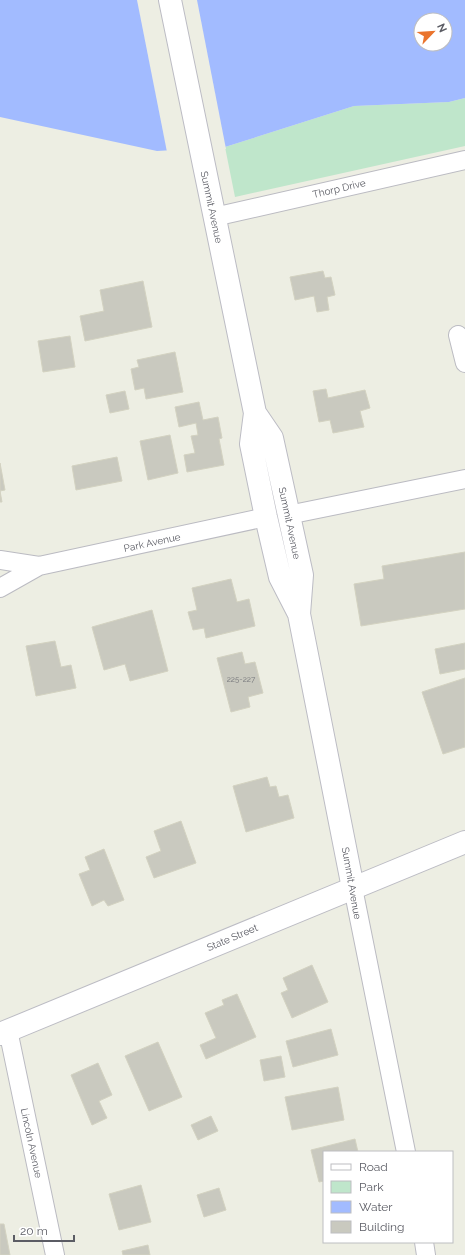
<svg xmlns="http://www.w3.org/2000/svg" width="465" height="1255" font-family="Raleway,sans-serif">
	<style>
		.green { fill: #bfe6cb }
		.water { fill: #a2bbff; fill-rule: evenodd }
		.pier { fill: #edeee3 }
		.building { fill: #c9c9bf; stroke: #d3d2c1 }
		.lines { fill: none; stroke-linecap: round; stroke-linejoin: round }
		.street-casing { stroke: #bbbbc2; stroke-width: 20 }
		.secondary-casing { stroke: #bcbcc4; stroke-width: 24 }
		.street { stroke: #fff; stroke-width: 18 }
		.secondary { stroke: #fff; stroke-width: 22 }
		.labels { text-anchor: middle; stroke-width: 3; stroke-linejoin: round; paint-order: stroke }
		.number-label { font-size: 8px; fill: #76777b }
		.street-label { font-size: 10px; fill: #5b5c64; stroke: #fff }
	</style>
	<rect width="100%" height="100%" fill="#edeee3"/>
	<path class="green" d="M465 98V146L235 197 225 147 354 106 449 102Z"/>
	<path class="water" d="M0 0H465V98L449 102 354 106 225 147 157 151 0 117ZM421 20H445V44H421Z"/>
	<path class="pier" d="M137 0H197L226 149 167 152Z"/>
	<path class="building" d="M323 271 325 278 331 277 335 295 327 297 329 310 317 312 314 296 295 300 290 277Z
		M143 281 152 327 85 341 80 316 104 311 100 290Z
		M70 336 75 367 43 372 38 341Z
		M175 352 183 392 146 399 144 388 135 390 131 369 139 367 137 360Z
		M326 389 328 398 365 390 370 408 360 411 364 427 333 433 330 420 319 422 313 391Z
		M125 391 129 409 110 413 106 395Z
		M199 402 203 420 218 417 222 438 219 439 224 465 187 472 184 455 195 453 191 436 198 435 196 423 179 427 175 407Z
		M170 435 178 473 148 480 140 441Z
		M117 457 122 481 76 490 72 466Z
		M0 463 5 490 0 491 2 502H0Z
		M465 552V609L361 626 354 584 384 579 382 566Z
		M231 579 237 602 249 599 255 626 206 638 204 628 193 630 188 612 197 610 192 588Z
		M152 610 168 671 130 681 125 664 104 670 92 627Z
		M55 641 61 667 71 665 76 688 36 696 26 646Z
		M465 643V669L440 674 435 649Z
		M242 652 245 664 255 662 263 693 248 697 250 707 231 712 217 658Z
		M465 678V747L443 754 422 692Z
		M267 777 270 787 276 786 279 797 288 795 294 818 246 832 233 786Z
		M181 821 196 863 154 878 146 857 161 851 154 831Z
		M104 849 124 900 108 906 104 900 92 906 79 874 90 870 85 857Z
		M312 965 328 1002 292 1018 281 993 288 990 283 978Z
		M237 994 256 1037 206 1059 200 1045 216 1038 205 1013 224 1005 222 1000Z
		M331 1029 338 1055 293 1067 286 1041Z
		M158 1042 182 1097 149 1111 125 1056Z
		M281 1056 285 1077 264 1081 260 1060Z
		M98 1063 112 1095 99 1101 107 1118 92 1125 71 1075Z
		M338 1087 344 1120 292 1130 285 1097Z
		M211 1116 218 1131 198 1140 191 1125Z
		M355 1139 358 1152H324V1181L319 1182 311 1150Z
		M141 1185 151 1222 119 1230 109 1194Z
		M219 1188 226 1210 204 1217 197 1195Z
		M0 1224H4L10 1255H0Z
		M148 1245 150 1255H123L122 1251Z"/>
	<g class="lines">
		<defs>
			<path id="street" d="M214 217 465 160
				M458 335 465 363
				M288 515 465 479
				M0 560 39 566
				M0 588 39 566 266 517
				M353 888 406 1152
				M8 1030 55 1255
				M424 1242 426 1255"/>
			<path id="secondary" d="M170 0 255 413 251 444 266 517 280 577 299 614 353 888
				M255 413 272 438 302 575 299 614
				M0 1034 465 842"/>
		</defs>
		<use href="#street" class="street-casing"/>
		<use href="#secondary" class="secondary-casing"/>
		<use href="#street" class="street"/>
		<use href="#secondary" class="secondary"/>
	</g>
	<g class="labels">
		<g class="number-label">
			<text x="241" y="682">225-227</text>
		</g>
		<g class="street-label">
			<text transform="translate(339 188) rotate(-13)" y="4">Thorp Drive</text>
			<text transform="translate(212 207) rotate(78)" y="4">Summit Avenue</text>
			<text transform="translate(290 523) rotate(78)" y="4">Summit Avenue</text>
			<text transform="translate(152 542) rotate(-12)" y="4">Park Avenue</text>
			<text transform="translate(352 883) rotate(80)" y="4">Summit Avenue</text>
			<text transform="translate(232 937) rotate(-23)" y="4">State Street</text>
			<text transform="translate(32 1143) rotate(78)" y="4">Lincoln Avenue</text>
		</g>
	</g>
	<rect x="323" y="1151" width="130" height="92" fill="#ffffff" stroke="#bdbec1"/>
	<rect x="331" y="1164" width="20" height="6" fill="#ffffff" stroke="#bdbec1"/>
	<text x="359" y="1171" font-size="12" fill="#5b5c64">Road</text>
	<rect x="331" y="1181" width="20" height="12" fill="#bfe6cb" stroke="#bdbec1"/>
	<text x="359" y="1191" font-size="12" fill="#5b5c64">Park</text>
	<rect x="331" y="1201" width="20" height="12" fill="#a2bbff" stroke="#bdbec1"/>
	<text x="359" y="1211" font-size="12" fill="#5b5c64">Water</text>
	<rect x="331" y="1221" width="20" height="12" fill="#c9c9bf" stroke="#bdbec1"/>
	<text x="359" y="1231" font-size="12" fill="#5b5c64">Building</text>
	<g transform="translate(433 32) rotate(65)"><circle r="19" fill="#ffffff" stroke="#bdbec1"/>
	<path d="M0-3L7 15L0 10L-7 15Z" fill="#ea742d"/>
	<text y="-6" font-size="11" font-weight="bold" text-anchor="middle" fill="#5b5c64">N</text>
	</g>
	<path d="M14 1235v6h60v-6" fill="none" stroke="#5b5c64" stroke-width="2"/>
	<text x="20" y="1235" font-size="12" fill="#5b5c64" stroke="#ffffff" stroke-width="3" paint-order="stroke">20 m</text>
</svg>
